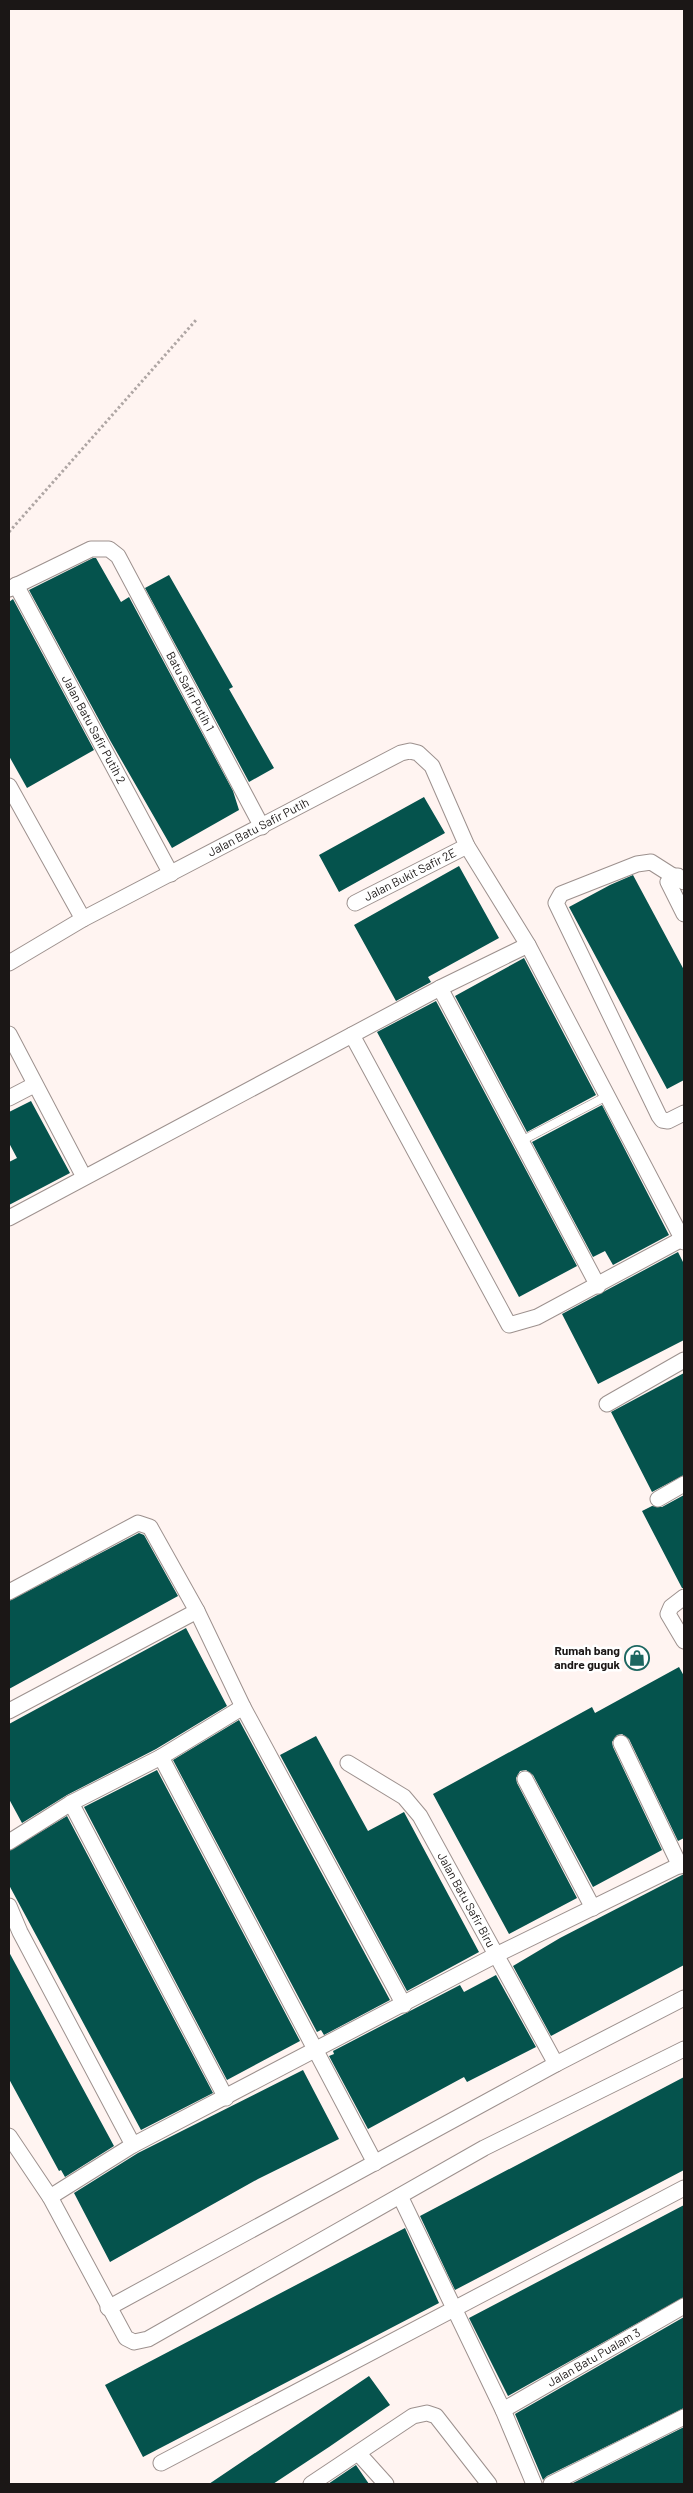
<svg xmlns="http://www.w3.org/2000/svg" width="693" height="2493" font-family="Barlow,sans-serif">
	<style>
		.building { fill: #05534d }
		.lines { fill: none; stroke-linecap: round; stroke-linejoin: round }
		.service-casing { stroke: #9d918e; stroke-width: 9 }
		.minor-casing { stroke: #9d918e; stroke-width: 17 }
		.path { stroke: #afa6a4; stroke-width: 3; stroke-dasharray: 2.5 2.5; stroke-linecap: butt }
		.service { stroke: #fff; stroke-width: 8 }
		.minor { stroke: #fff; stroke-width: 15 }
		.labels { text-anchor: middle; stroke-width: 5; stroke-linejoin: round; paint-order: stroke }
		.street-label { font-size: 12px; fill: #1b1716; stroke: #fff }
		.poi-label { font-size: 12px; font-weight: bold; fill: #1b1716; stroke: #fff; text-anchor: end }
	</style>
	<rect width="100%" height="100%" fill="#fff4f1"/>
	<path class="building" d="M93 558H96L121 602 129 597 233 791 239 810 172 848 111 742 29 590Z
		M169 575 233 687 229 689 274 768 249 782 145 588Z
		M13 599 94 750 27 788 9 756V602Z
		M424 797 445 833 339 892 319 855Z
		M459 866 499 938 428 977 431 982 396 1001 354 925Z
		M633 875 684 970V1080L667 1089 569 907 610 885Z
		M524 958 596 1095 527 1132 455 996Z
		M436 1001 577 1266 519 1297 377 1032Z
		M31 1101 70 1173 9 1205V1162L17 1158 9 1143V1112Z
		M602 1105 669 1235 613 1265 605 1251 593 1257 532 1142Z
		M678 1252 684 1264V1340L598 1384 562 1314Z
		M684 1373V1475L652 1492 611 1412Z
		M684 1495V1588H682L642 1511 652 1506 662 1507Z
		M139 1533 144 1535 178 1596 9 1689V1601Z
		M186 1628 227 1706 156 1749 67 1795 22 1823 9 1799V1724Z
		M679 1667 684 1676V1838L678 1841 629 1739 622 1734 617 1735 612 1742 613 1747 662 1850 593 1887 533 1775 526 1770 520 1771 516 1778 517 1783 577 1898 509 1934 433 1794 592 1707 595 1713Z
		M239 1720 390 2000 324 2035 321 2030 317 2032 173 1760Z
		M316 1736 368 1831 404 1812 479 1952 407 1991 280 1755Z
		M157 1770 300 2041 227 2080 84 1807Z
		M67 1816 213 2093 141 2130 9 1885V1851Z
		M684 1874V1965L551 2036 513 1966 560 1938Z
		M9 1952 114 2146 65 2177 61 2170 59 2171 9 2079Z
		M496 1975 536 2047 467 2082 464 2077 368 2129 329 2056 334 2054 333 2051 460 1985 464 1992Z
		M303 2070 339 2139 258 2179 110 2262 74 2193 138 2153Z
		M684 2077V2170L455 2290 420 2216Z
		M684 2205V2297L508 2396 469 2318Z
		M405 2228 439 2303 143 2457 105 2385Z
		M684 2317V2408L547 2476 543 2480 515 2414Z
		M369 2376 390 2405 329 2447 273 2484H209Z
		M684 2427V2484H571Z
		M356 2465 369 2484H328Z"/>
	<g class="lines">
		<defs>
			<path id="service" d="M521 1141 607 1096"/>
			<g id="minor">
				<path id="s1" d="M16 585 171 874"/>
				<path id="s2" d="M9 589 91 549H109L118 556 262 827"/>
				<path d="M9 786 83 919"/>
				<path d="M673 876 651 862 637 864 561 894 556 903 659 1116 662 1120 668 1121 684 1113"/>
				<path d="M684 882 678 876H673L668 882 684 914"/>
				<path id="s3" d="M355 903 467 846"/>
				<path id="s4" d="M9 963 83 919 401 753 410 751 418 753 432 766 467 846 528 945 684 1242"/>
				<path d="M440 988 598 1286"/>
				<path d="M9 1034 84 1177"/>
				<path d="M352 1035 509 1325 537 1317 682 1239"/>
				<path d="M9 1098 34 1085"/>
				<path d="M9 1218 440 988 528 945"/>
				<path d="M607 1404 684 1360"/>
				<path d="M658 1499 684 1484"/>
				<path d="M9 1592 138 1523 150 1527 197 1611 243 1707 404 2005"/>
				<path d="M684 1597 671 1607 668 1614 684 1641"/>
				<path d="M9 1711 197 1611"/>
				<path d="M621 1743 680 1866"/>
				<path d="M161 1757 375 2163"/>
				<path id="s5" d="M348 1763 404 1797 420 1816 556 2064"/>
				<path d="M525 1779 593 1908"/>
				<path d="M71 1803 226 2098"/>
				<path d="M9 1842 71 1803 161 1757 243 1707"/>
				<path d="M9 1906 20 1932 133 2145"/>
				<path d="M9 2136 50 2197 126 2338 134 2342 148 2339 484 2148 684 2049"/>
				<path d="M400 2196 503 2410 534 2484"/>
				<path d="M50 2197 133 2145 496 1955 684 1863"/>
				<path d="M108 2308 556 2064 684 1998"/>
				<path id="s6" d="M503 2410 684 2306"/>
				<path d="M359 2454 386 2484"/>
				<path d="M161 2463 684 2188"/>
				<path d="M311 2484 413 2416 427 2413 436 2416 489 2484"/>
				<path d="M551 2484 684 2417"/>
			</g>
		</defs>
		<use href="#service" class="service-casing"/>
		<use href="#minor" class="minor-casing"/>
		<path class="path" d="M9 532 196 320"/>
		<use href="#service" class="service"/>
		<use href="#minor" class="minor"/>
	</g>
	<defs>
		<symbol id="shop-ring" viewBox="-11 -11 22 22"><circle r="9.5" fill="#fff" stroke="#1c6761" stroke-width="1.5"/><path d="M-5-2.5h2.3a2.7 3.5 0 0 1 5.4 0H5L5.5 6h-11ZM-1.5-2.5h3a1.5 2.3 0 0 0-3 0Z" fill="#1c6761"/></symbol>
	</defs>
	<g fill-rule="evenodd">
		<use href="#shop-ring" x="623" y="1644" width="28" height="28"/>
	</g>
	<g class="labels">
		<g class="street-label">
			<text dy="4" stroke="none"><textPath href="#s2" startOffset="274">Batu Safir Putih 1</textPath></text>
			<text dy="4" stroke="none"><textPath href="#s1" startOffset="164">Jalan Batu Safir Putih 2</textPath></text>
			<text dy="4" stroke="none"><textPath href="#s4" startOffset="284">Jalan Batu Safir Putih</textPath></text>
			<text dy="4" stroke="none"><textPath href="#s3" startOffset="62">Jalan Bukit Safir 2E</textPath></text>
			<text dy="4" stroke="none"><textPath href="#s5" startOffset="186">Jalan Batu Safir Biru</textPath></text>
			<text dy="4" stroke="none"><textPath href="#s6" startOffset="105">Jalan Batu Pualam 3</textPath></text>
		</g>
		<g class="poi-label">
			<text x="620" y="1655">Rumah bang<tspan x="620" dy="14">andre guguk</tspan></text>
		</g>
	</g>
	<rect width="693" height="2493" fill="none" stroke="#1b1716" stroke-width="20"/>
</svg>
